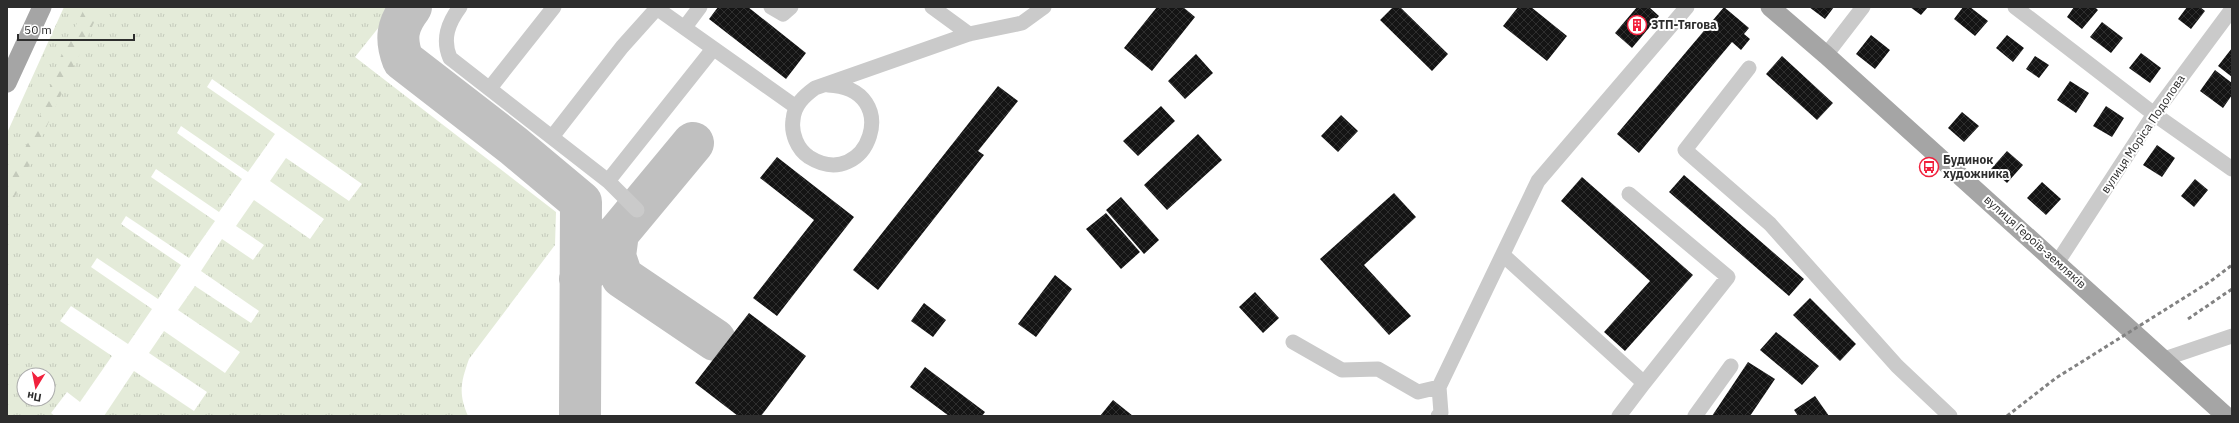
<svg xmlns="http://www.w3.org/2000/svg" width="2239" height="423" font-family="'IBM Plex Sans',sans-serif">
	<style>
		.grass { fill: url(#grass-tufts); fill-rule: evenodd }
		.forest { fill: url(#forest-firs) }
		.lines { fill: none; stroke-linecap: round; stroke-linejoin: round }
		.taxiway { stroke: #c0c0c0; stroke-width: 42 }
		.building { fill: url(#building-cross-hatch) }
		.minor { stroke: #cacaca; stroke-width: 15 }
		.major { stroke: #a5a5a5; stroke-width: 19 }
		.rail { stroke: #828282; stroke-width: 3; stroke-dasharray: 4 3; stroke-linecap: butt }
		.labels { text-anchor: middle; stroke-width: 4; stroke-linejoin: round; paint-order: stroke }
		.poi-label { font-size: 12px; font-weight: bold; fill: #2d2d2d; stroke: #fff; text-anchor: start }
		.street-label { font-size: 12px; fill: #2d2d2d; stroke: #fff }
	</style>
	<defs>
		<pattern id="grass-tufts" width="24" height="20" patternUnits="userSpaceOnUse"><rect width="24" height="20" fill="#e4ebd9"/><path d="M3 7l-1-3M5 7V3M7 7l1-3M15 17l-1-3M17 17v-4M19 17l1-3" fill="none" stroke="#c4cabb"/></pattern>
		<pattern id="forest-firs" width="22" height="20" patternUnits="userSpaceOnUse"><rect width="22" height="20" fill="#e4ebd9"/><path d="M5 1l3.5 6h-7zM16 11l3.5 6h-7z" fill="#c4cabb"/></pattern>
		<pattern id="building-cross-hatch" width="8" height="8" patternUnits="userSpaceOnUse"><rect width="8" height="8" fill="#141414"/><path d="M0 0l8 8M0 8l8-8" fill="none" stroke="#2e2e2e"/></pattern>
	</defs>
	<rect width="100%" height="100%" fill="#fff"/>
	<path class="grass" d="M64 7H395L355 57 556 212 555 245 469 359C461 382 458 393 468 416H104L134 371 194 411 207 392 149 353 164 331 225 373 240 352 178 310 195 286 251 323 259 311 201 271 222 239 253 260 264 245 236 226 254 200 310 239 324 219 270 181 286 158 349 201 362 184 212 79 207 87 275 134 248 172 181 126 177 133 242 179 219 212 156 169 151 177 215 221 189 258 126 216 121 224 181 265 158 299 97 258 91 267 152 309 128 344 71 306 60 321 112 356 80 402 67 392 51 413 55 416H7V133ZM24 375H48V399H24Z"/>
	<path class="forest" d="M85 7H101L7 214V178L35 131 59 60Z"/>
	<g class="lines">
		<path class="taxiway" d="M411 7C397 25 395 39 403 60L514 146 581 202 580 416
			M618 233 615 256 622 277 715 340
			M580 279 693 143"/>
	</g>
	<path class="building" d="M718 7H748L806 53 786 79 709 19Z
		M1157 7H1183L1195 17 1152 71 1124 48Z
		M1393 7H1400L1448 54 1432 71 1380 20Z
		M1518 7H1531L1567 36 1547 61 1503 26Z
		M1637 7H1649L1659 16 1632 48 1615 33Z
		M1724 7 1749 28 1744 34 1750 39 1741 50 1732 42 1639 153 1617 134Z
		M1809 7H1834L1825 19Z
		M1910 7H1928L1921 15Z
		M1963 7H1970L1988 21 1975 36 1954 19Z
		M2074 7H2095L2098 10 2082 29 2067 17Z
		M2187 7H2200L2205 11 2191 29 2178 19Z
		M2102 22 2123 38 2111 53 2090 37Z
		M1871 35 1890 50 1875 69 1856 54Z
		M2007 35 2024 48 2013 62 1996 48Z
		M2232 48V77L2218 66Z
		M2141 53 2161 68 2150 83 2129 68Z
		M1196 54 1213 73 1185 99 1168 81Z
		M1782 56 1833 103 1817 120 1766 74Z
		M2035 56 2049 65 2039 78 2026 69Z
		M2215 70 2232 83V95L2223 108 2200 91Z
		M2070 81 2089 93 2076 113 2057 100Z
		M998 86 1018 101 978 151 984 155 878 290 853 270Z
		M1161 106 1175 121 1138 156 1123 141Z
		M2106 106 2124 118 2112 137 2093 126Z
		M1962 112 1979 126 1964 142 1948 128Z
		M1341 115 1358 131 1338 152 1321 136Z
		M1198 134 1222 160 1167 210 1144 185Z
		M2157 145 2175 158 2162 177 2143 165Z
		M2007 151 2023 165 2007 183 1991 169Z
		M777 157 854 217 777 316 753 298 814 220 760 178Z
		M1684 175 1804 279 1789 296 1669 192Z
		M1582 177 1693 275 1625 351 1604 332 1650 281 1561 201Z
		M2195 179 2208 190 2194 207 2181 196Z
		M2042 182 2061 199 2046 215 2027 198Z
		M1394 193 1416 217 1364 265 1411 316 1389 335 1320 259Z
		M1121 197 1159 240 1144 254 1106 210Z
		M1106 213 1140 252 1121 269 1086 229Z
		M1055 275 1072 289 1036 337 1018 324Z
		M1255 292 1279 318 1263 333 1239 307Z
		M1810 298 1856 344 1840 361 1793 315Z
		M924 303 946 320 933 337 911 321Z
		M749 313 806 356 761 416H738L695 383Z
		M1776 332 1819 366 1802 385 1760 350Z
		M1748 362 1775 379 1750 416H1712Z
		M925 367 985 412 982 416H949L910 387Z
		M1815 396 1829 416H1798L1794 410Z
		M1113 400 1133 416H1100Z"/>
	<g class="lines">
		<path class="minor" d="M460 7C448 23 442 39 450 58L608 181 637 210
			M655 7 796 107
			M771 7 783 14 791 7
			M932 7 969 34
			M2015 7 2154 114 2232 169
			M685 27 700 7
			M1826 55 1863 7
			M1749 68 1685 150 1770 224 1897 366 1950 416
			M828 85C905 88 868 194 809 157 797 149 791 133 793 120 794 105 804 96 815 88L969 34 1022 23 1044 7
			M490 88 554 7
			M552 137 622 47 657 8
			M608 181 713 49
			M1503 255 1644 383 1728 277 1629 194
			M2057 263 2154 114 2232 9
			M1293 342 1342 370 1378 369 1418 392 1439 387
			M2164 359 2232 336
			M1438 416 1441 413 1439 387 1538 181 1687 7
			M1619 416 1644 383
			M1695 416 1731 366"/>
		<path class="major" d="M1770 7 1826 55 2226 416
			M7 83 42 7"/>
		<path class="rail" d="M2188 319 2232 289
			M2007 416 2056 378 2211 281 2232 265"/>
	</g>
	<defs>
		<symbol id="building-ring" viewBox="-11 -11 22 22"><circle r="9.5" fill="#fff" stroke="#f1213d" stroke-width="1.5"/><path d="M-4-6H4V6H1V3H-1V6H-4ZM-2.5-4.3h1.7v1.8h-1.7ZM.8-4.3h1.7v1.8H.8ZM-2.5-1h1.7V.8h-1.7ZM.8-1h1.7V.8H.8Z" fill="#f1213d"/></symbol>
		<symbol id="bus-ring" viewBox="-11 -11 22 22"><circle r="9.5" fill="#fff" stroke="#f1213d" stroke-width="1.5"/><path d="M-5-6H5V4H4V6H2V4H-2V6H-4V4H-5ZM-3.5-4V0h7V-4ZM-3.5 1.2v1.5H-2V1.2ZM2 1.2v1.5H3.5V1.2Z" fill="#f1213d"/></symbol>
	</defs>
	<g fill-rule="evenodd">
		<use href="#building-ring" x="1626" y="14" width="22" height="22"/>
		<use href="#bus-ring" x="1918" y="156" width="22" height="22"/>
	</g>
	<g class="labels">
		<g class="poi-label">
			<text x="1651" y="29">ЗТП-Тягова</text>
			<text x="1943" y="164">Будинок<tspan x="1943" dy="14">художника</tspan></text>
		</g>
		<g class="street-label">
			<text transform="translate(2143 134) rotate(-56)" y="4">вулиця Моріса Подолова</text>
			<text transform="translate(2035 242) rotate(42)" y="4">вулиця Героїв-земляків</text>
		</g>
	</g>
	<rect width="2239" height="423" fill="none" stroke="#2d2d2d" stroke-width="16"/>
	<g transform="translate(36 387) rotate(190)"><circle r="19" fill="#ffffff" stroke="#ababab"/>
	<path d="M0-3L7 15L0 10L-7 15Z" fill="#f1213d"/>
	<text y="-6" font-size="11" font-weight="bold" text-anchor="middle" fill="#2d2d2d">Пн</text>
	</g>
	<path d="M18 34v6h116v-6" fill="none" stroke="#2d2d2d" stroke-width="2"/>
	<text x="24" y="34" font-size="12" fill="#2d2d2d" stroke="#ffffff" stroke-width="3" paint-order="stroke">50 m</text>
</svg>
